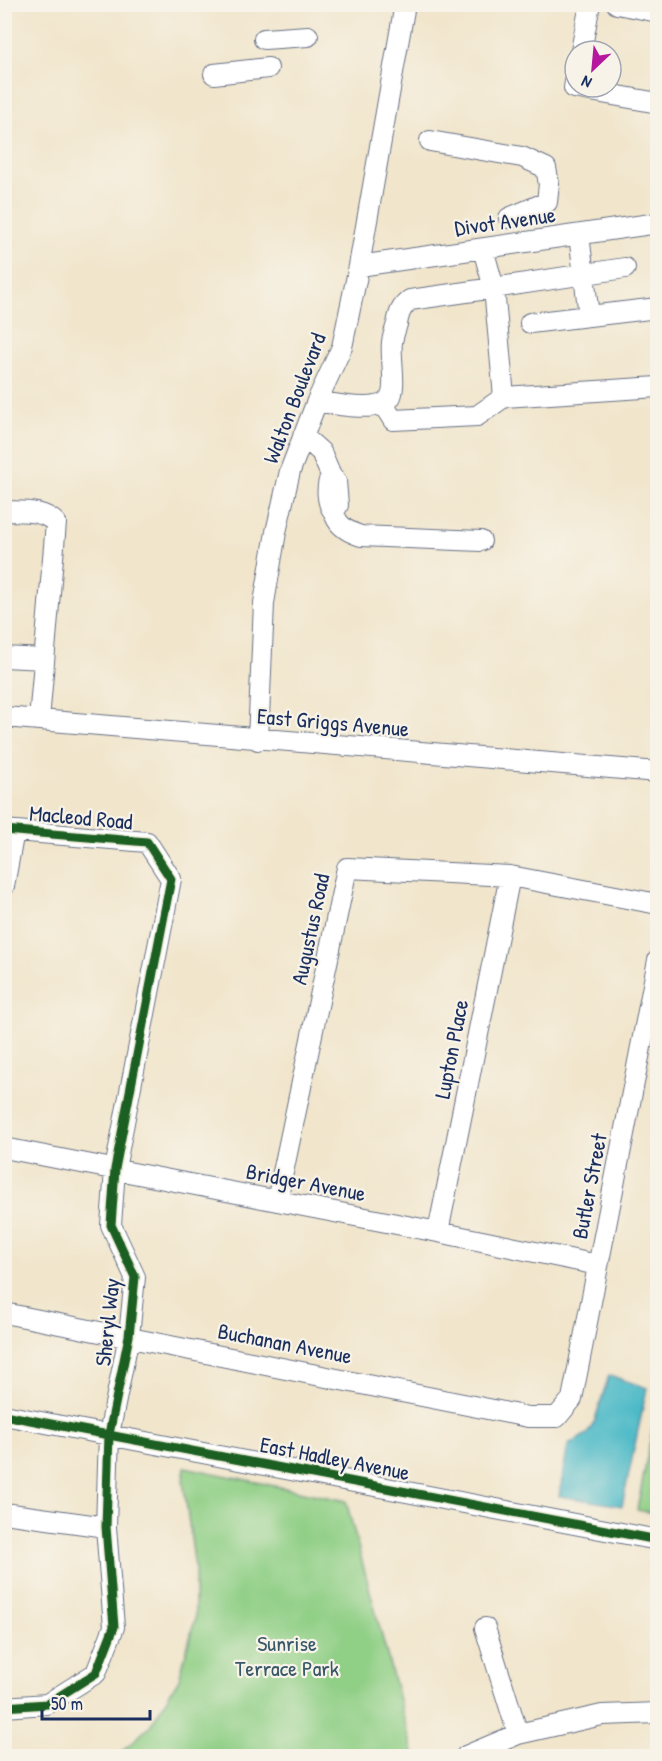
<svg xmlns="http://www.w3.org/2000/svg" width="662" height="1761" font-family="'Patrick Hand',sans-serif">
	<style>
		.green { fill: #90cf86; stroke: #567f72; stroke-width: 1.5 }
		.water { fill: #4dbac7; stroke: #347492; stroke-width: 1.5 }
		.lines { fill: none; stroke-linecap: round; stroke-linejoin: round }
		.minor-casing { stroke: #666f84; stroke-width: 22 }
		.minor { stroke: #fff; stroke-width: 20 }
		.cycleway-casing { stroke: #f7f3e8; stroke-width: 13 }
		.cycleway { stroke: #1b5e20; stroke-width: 9 }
		.labels { text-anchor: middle; stroke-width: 4.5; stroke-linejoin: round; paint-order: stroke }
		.street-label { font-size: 22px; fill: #1b2f5e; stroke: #f7f3e8 }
		.park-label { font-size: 22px; fill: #385768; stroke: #f7f3e8 }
	</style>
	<rect width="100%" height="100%" fill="#f7f3e8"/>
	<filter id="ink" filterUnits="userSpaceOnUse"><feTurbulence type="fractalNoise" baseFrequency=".0167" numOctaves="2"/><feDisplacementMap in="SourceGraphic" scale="12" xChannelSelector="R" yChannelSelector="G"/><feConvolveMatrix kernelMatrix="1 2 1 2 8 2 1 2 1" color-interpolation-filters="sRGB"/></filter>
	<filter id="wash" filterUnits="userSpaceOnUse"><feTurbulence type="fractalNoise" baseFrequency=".008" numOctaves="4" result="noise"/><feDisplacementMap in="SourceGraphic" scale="24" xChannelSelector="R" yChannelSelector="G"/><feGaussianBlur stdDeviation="1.35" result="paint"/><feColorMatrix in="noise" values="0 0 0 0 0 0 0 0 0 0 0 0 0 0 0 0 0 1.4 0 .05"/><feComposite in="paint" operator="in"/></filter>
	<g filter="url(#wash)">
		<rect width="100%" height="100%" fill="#f1e5cb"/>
		<path class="green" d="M657 1406V1514L637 1510Z
			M185 1467 346 1501 414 1756H117L150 1726 179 1679 195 1619V1568L183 1480Z"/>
		<path class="water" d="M609 1375 647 1388 622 1506 559 1496 568 1445 587 1434 594 1423Z"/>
	</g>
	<g filter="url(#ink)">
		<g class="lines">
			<defs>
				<path id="minor" d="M617 4 658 12
					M264 39 308 36
					M581 51 590 4
					M214 74 268 68
					M575 82 574 88 658 103
					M430 141 522 157 546 168 549 184 547 202 509 218
					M579 235 589 316 658 308
					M359 266 658 223
					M530 323 589 316
					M504 397 494 288 625 268
					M317 401C333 404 379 414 390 398 397 388 390 356 392 342 393 336 395 330 397 324 399 313 401 307 410 300L494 288 483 249
					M383 404 393 420 477 416 504 397 658 387
					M303 436 321 452 331 475 336 481 338 505 334 512C326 503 326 486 331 475
					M4 511C23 512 42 509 56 523L39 720
					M334 512C337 526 348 532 361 536L481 541
					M4 657 44 659
					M4 717 658 772
					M258 740 264 603 276 532 290 471 317 401 342 347 359 266 405 4
					M4 830 147 842 171 879 115 1169 111 1225 135 1277 129 1336 109 1434 106 1527 114 1627 96 1673 47 1704 4 1707
					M4 886 14 831
					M4 1148 438 1232 598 1265
					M277 1201 347 868 510 876 658 904
					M438 1232 510 876
					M4 1313 528 1417H557L572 1399 658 960
					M4 1415 658 1540
					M4 1513 106 1527
					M485 1628 518 1734
					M466 1756 518 1734 602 1715 658 1713"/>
			</defs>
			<use href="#minor" class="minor-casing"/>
			<use href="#minor" class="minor"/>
			<defs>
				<path id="cycleway" d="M4 830 147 842 171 879 115 1169 111 1225 135 1277 129 1336 109 1434 106 1527 114 1627 96 1673 47 1704 4 1707
					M4 1415 658 1540"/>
			</defs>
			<use href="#cycleway" class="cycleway-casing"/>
			<use href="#cycleway" class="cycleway"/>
		</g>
	</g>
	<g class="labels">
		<g class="street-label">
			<text transform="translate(505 221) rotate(-8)" y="8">Divot Avenue</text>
			<text transform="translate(294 398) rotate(-69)" y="8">Walton Boulevard</text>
			<text transform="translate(333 722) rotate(5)" y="8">East Griggs Avenue</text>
			<text transform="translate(81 817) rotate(5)" y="8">Macleod Road</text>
			<text transform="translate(310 929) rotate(-78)" y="8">Augustus Road</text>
			<text transform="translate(451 1049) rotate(-79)" y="8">Lupton Place</text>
			<text transform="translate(306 1182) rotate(11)" y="8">Bridger Avenue</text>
			<text transform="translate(589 1186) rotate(-79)" y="8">Butler Street</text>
			<text transform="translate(107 1322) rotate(-84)" y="8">Sheryl Way</text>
			<text transform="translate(285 1343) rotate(11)" y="8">Buchanan Avenue</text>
			<text transform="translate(335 1458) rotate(11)" y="8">East Hadley Avenue</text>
		</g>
		<g class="park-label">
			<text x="287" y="1651">Sunrise<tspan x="287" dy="25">Terrace Park</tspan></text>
		</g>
	</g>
	<rect width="662" height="1761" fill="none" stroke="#f7f3e8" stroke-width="24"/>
	<g transform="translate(593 69) rotate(206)"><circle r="28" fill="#f7f3e8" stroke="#9fa5b1" stroke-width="1.5"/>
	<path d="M0-4.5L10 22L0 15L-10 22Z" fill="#b5179e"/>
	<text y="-9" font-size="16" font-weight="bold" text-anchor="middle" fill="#1b2f5e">N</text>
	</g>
	<path d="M42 1710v9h108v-9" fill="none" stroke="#1b2f5e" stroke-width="3"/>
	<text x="51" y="1710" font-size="18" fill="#1b2f5e" stroke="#f7f3e8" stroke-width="4.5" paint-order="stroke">50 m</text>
</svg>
